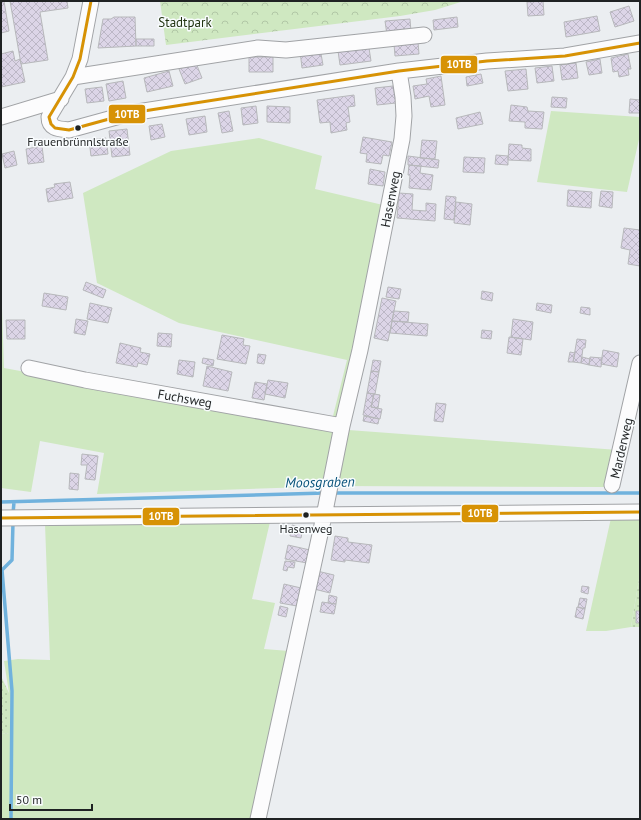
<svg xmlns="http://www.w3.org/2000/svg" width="641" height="820" font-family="'PT Sans',sans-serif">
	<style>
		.grass { fill: #cfe8c1 }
		.park { fill: url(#park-crowns) }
		.garden { fill: url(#garden-dots) }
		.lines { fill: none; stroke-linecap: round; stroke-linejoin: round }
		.stream { stroke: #70b2dd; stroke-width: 3.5 }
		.building { fill: url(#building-cross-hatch); stroke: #b7b8bb }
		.minor-casing { stroke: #a1a3a6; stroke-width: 17 }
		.minor { stroke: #fcfcfd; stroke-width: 15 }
		.bus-1-casing { stroke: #f9fcfe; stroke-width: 6 }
		.bus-1 { stroke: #d79205; stroke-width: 3 }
		.bus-dot { fill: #1f2223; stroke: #f9fcfe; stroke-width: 1.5 }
		.labels { text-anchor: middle; stroke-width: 3; stroke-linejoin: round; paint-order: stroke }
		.bus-label { font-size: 12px; fill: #1f2223; stroke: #f9fcfe }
		.park-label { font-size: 13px; fill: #213310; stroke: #f9fcfe }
		.street-label { font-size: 13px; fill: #1f2223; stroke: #f9fcfe }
		.water-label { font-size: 14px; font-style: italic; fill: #09537b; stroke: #f9fcfe }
		.line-badge { stroke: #f9fcfe; stroke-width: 1.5 }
		.badge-label { font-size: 11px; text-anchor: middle; font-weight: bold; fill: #fff }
	</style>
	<defs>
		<pattern id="park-crowns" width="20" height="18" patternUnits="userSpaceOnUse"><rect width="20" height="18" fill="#cfe8c1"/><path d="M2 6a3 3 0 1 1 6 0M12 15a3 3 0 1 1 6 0" fill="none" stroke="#b1c7a6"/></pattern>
		<pattern id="garden-dots" width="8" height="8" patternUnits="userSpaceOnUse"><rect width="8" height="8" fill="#cfe8c1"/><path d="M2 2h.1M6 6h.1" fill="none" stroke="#b1c7a6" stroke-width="1.8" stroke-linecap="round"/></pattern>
		<pattern id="building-cross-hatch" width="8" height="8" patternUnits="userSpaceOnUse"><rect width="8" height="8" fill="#dcd5e7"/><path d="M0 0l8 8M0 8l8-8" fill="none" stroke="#bcb7c6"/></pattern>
	</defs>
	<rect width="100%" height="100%" fill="#ebeef1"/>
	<path class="grass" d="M551 111 640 117V135L627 192 537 182Z
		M259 138 322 156 315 189 383 205 357 339 335 429 618 450 609 487 336 486 97 494 104 453 40 441 31 492 1 488V278L4 368 330 428 347 360 179 323 97 283 83 193 171 151Z
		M640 517V573L631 627 606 631H586L611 518Z
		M270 522 252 599 275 603 264 649 289 651 254 819H1V734L9 733V693L4 661 18 659 50 660 45 524Z"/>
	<path class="park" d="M160 1H464L435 10 400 16 166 45Z"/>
	<path class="garden" d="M640 573V627H631Z
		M1 676 9 693V733L1 734Z"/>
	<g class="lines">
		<path class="stream" d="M333 493H640
			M1 502 325 493
			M13 514 14 502
			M11 819 12 691 2 570 12 560 13 522"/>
	</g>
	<path class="building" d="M1 1H4L9 31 1 33Z
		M10 1H67L68 8 40 12 48 60 21 64Z
		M543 1 544 15 528 16 527 2Z
		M629 6 634 21 615 27 610 12Z
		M597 16 600 31 566 37 564 22Z
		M114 17H135L136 46 98 48 103 19H111Z
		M457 17 458 27 434 30 433 20Z
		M410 19 411 32 387 35 385 21Z
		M136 39H154V46H136Z
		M418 42 419 54 395 56 394 44Z
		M320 48 323 65 302 68 300 51Z
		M369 48 371 61 340 65 338 51Z
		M13 51 15 61 20 59 25 82 1 87V54Z
		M628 54 631 69H628L629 75 619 77 618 71 613 72 611 58Z
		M249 57H273V72H249Z
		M600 59 602 73 589 75 586 62Z
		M196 63 202 78 185 84 179 69Z
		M576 63 578 78 562 80 560 65Z
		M552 66 554 81 537 83 535 68Z
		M526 69 528 89 508 91 505 71Z
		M169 71 173 86 147 92 144 78Z
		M481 74 483 83 467 86 466 77Z
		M441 76 445 105 431 107 429 96 415 99 413 86 427 84 426 79Z
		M123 81 126 98 109 101 106 84Z
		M393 86 396 103 377 105 375 88Z
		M102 87 104 101 87 103 85 89Z
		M354 95 355 106 348 107 350 122 346 123 347 130 331 133 330 122 320 123 317 100Z
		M552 97 567 98 566 108 551 107Z
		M630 99 640 100V113H629Z
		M511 105 527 107 528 111 544 112 542 129 525 128V122L509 121Z
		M256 106 258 123 243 125 241 108Z
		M267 106 290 107V123L267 122Z
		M229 111 233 131 222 133 218 113Z
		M480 112 483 124 458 129 456 118Z
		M205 116 207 132 189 135 186 119Z
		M162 124 165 137 151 140 149 126Z
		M127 129 130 155 112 157 109 131Z
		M363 137 392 142 389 156 383 155 381 164 366 162 367 154 360 153Z
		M106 138 108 154 91 156 89 140Z
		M422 140 437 141 435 159 420 158Z
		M509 144 522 145V148L531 149V161L508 160Z
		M42 146 44 162 28 164 26 149Z
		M14 151 17 165 5 168 2 154Z
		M496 155 508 156V165L495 164Z
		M408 156 439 160 438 168 408 165Z
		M464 157 485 158 484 173 463 172Z
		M409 165 421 166 420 173 433 175 431 190 409 188 410 175H408Z
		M370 169 385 172 383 186 368 184Z
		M70 182 73 198 48 202 46 189 55 187 54 184Z
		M568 190 592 192 591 208 567 206Z
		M601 191 613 192 612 208 599 206Z
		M399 193 413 194 412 210 426 211V203L436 204 435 221 397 218Z
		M446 196 456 197 454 220 444 219Z
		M456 202 472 204 470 225 454 223Z
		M624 228 640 230V266L628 264 630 250 621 248Z
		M86 282 106 290 103 298 83 290Z
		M388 287 401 289 399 299 386 297Z
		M482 291 493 293 492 301 481 299Z
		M44 293 68 297 66 310 42 306Z
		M382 298 396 301 388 341 374 338Z
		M90 303 112 308 108 323 87 319Z
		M537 303 552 305 551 313 536 310Z
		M581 307 590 308V315L580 313Z
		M394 311 409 312 408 322 392 321Z
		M76 319 88 321 85 335 74 333Z
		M513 319 533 322 531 340 511 337Z
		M6 320H25V339H7Z
		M392 321 428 324 427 336 390 333Z
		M482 330 492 331 491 339 481 338Z
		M158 333 172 334 171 347 157 346Z
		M222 335 244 339 243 345 250 346 246 364 217 359Z
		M509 337 523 339 521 355 507 353Z
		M577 339 586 340 585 348H583L581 363 573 362Z
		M120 343 141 348 140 352 150 354 147 365 138 363 137 367 116 363Z
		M603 350 619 353 617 367 601 364Z
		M570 352 575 353 573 362H568Z
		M258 354 266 355 264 364 257 363Z
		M582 357 590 359 589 365 581 363Z
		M590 357 602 358 601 367 589 365Z
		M203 358 214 360 213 366 202 363Z
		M179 360 195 362 193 377 177 374Z
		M373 360 381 361 379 372 371 371Z
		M207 366 232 372 228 391 203 386Z
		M371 371 379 372 375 394 367 393Z
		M268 380 288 383 285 398 265 394Z
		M255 382 267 384 264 400 252 398Z
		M367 393 374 394 371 407 382 409 380 419 363 415Z
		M374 394 380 395 378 408 371 407Z
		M436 403 446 404 443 422 434 421Z
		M364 416 379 419 378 424 363 421Z
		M82 454 98 456 95 480 85 479 87 465H81Z
		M70 473 79 474 78 490 69 489Z
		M292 525 303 528 301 538 290 536Z
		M335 536 348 538V542L372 545 369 563 345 560V562L331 560Z
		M288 545 310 550 307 563 285 559Z
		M285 561 295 562 294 568 288 567 287 571 283 570Z
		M317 571 334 575 330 593 314 589Z
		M284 584 301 588 297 606 280 603Z
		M582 586 589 587 588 594 581 592Z
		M329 595 337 597 336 604 328 603Z
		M580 598 587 599 585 609 578 607Z
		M322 602 336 604 334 614 320 612Z
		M280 606 288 608 286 617 278 615Z
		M577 607 585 609 583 619 575 617Z
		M636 611H640V623H636Z"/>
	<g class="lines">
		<defs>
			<path id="minor" d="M91 1 80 59 73 77 49 117C49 129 59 129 69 130L131 113 399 71 487 61 565 56 640 43
				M73 77 258 48 286 50 424 35
				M1 117 61 99
				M29 368 85 380 342 426
				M612 485 640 363
				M1 518 640 512
				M258 819 324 516 342 426 360 350 402 139 404 116 403 97 399 71"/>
		</defs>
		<use href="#minor" class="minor-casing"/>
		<use href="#minor" class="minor"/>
		<defs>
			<path id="bus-1" d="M91 1 80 59 73 77 49 117 51 124 55 128 69 130 131 113 399 71 487 61 565 56 640 43
				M1 518 640 512"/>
		</defs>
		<use href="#bus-1" class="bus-1-casing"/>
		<use href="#bus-1" class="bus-1"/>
	</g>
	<g class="bus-dot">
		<circle cx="78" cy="128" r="3.5"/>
		<circle cx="306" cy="515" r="3.5"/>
	</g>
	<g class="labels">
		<g class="bus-label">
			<text x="78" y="146">Frauenbrünnlstraße</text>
			<text x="306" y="533">Hasenweg</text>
		</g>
		<g class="park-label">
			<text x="185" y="27">Stadtpark</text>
		</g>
		<g class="street-label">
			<text transform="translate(390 199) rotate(-79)" y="5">Hasenweg</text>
			<text transform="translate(185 398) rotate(10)" y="5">Fuchsweg</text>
			<text transform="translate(621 448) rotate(-77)" y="5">Marderweg</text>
		</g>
		<g class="water-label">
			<text transform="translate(320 482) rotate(-1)" y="5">Moosgraben</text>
		</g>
	</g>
	<g class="line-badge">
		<rect x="440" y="55" width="38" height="19" rx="4" fill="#d79205"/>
		<rect x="108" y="104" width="38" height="20" rx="4" fill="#d79205"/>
		<rect x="461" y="504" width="38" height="19" rx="4" fill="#d79205"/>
		<rect x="142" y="507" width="38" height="19" rx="4" fill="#d79205"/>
	</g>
	<g class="badge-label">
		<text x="459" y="68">10TB</text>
		<text x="127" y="118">10TB</text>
		<text x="480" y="517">10TB</text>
		<text x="161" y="520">10TB</text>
	</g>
	<rect width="641" height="820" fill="none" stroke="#1f2223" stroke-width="4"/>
	<path d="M10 804v6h82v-6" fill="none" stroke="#1f2223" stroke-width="2"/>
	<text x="16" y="804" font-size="12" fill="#1f2223" stroke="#f9fcfe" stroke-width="3" paint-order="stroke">50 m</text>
</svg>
